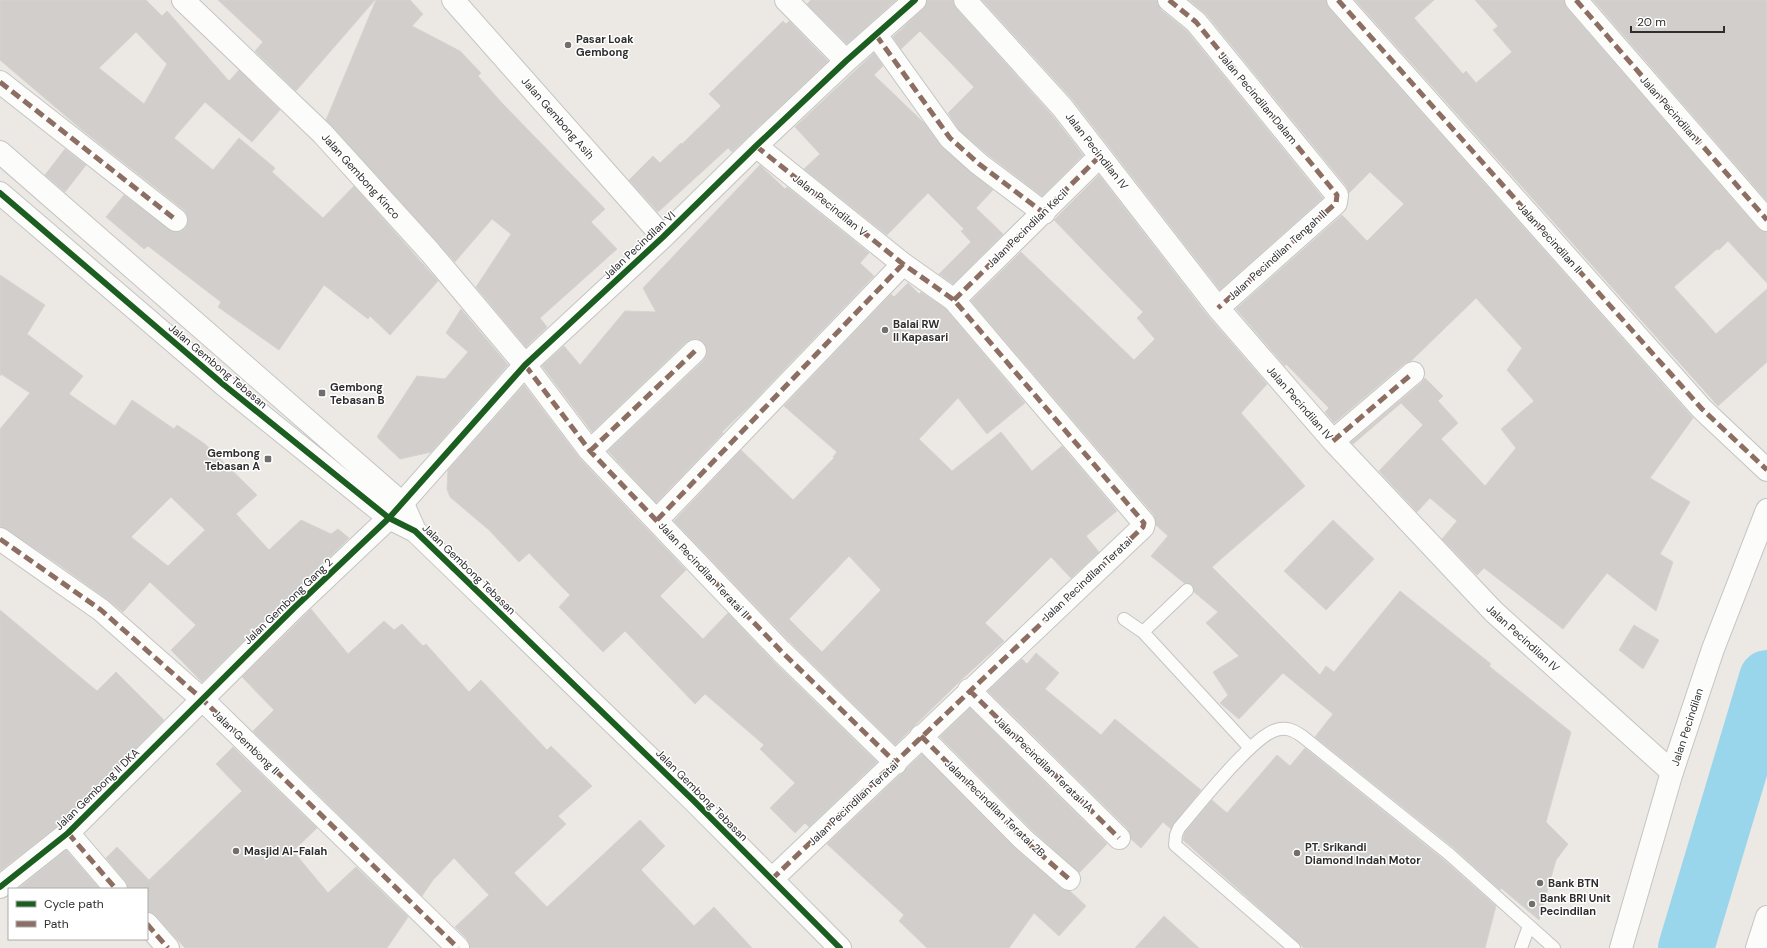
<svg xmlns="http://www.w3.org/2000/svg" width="1767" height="948" font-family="'DM Sans',sans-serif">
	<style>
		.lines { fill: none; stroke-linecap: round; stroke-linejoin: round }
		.river { stroke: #99d6ec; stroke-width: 56 }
		.building { fill: #d1cecb; stroke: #d7d4d0; fill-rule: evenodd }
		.service-casing { stroke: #c5c4c5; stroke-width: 14 }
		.minor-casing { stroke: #c5c4c5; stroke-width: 24 }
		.tertiary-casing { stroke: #c5c4c5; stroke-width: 24 }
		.secondary-casing { stroke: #c5c4c5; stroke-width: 24 }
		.service { stroke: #fcfcfb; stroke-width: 12 }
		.minor { stroke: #fcfcfb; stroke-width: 22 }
		.tertiary { stroke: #fcfcfb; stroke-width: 22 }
		.secondary { stroke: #fcfcfb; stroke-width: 22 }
		.quiet { stroke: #8d6e63; stroke-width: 5; stroke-dasharray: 10 5; stroke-linecap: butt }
		.cycleway-casing { stroke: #fff; stroke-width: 8 }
		.cycleway { stroke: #1b5e20; stroke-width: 6 }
		.poi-dot { fill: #706f6e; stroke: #fff; stroke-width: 1.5 }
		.labels { text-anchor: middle; stroke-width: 3; stroke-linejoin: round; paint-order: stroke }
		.poi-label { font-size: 11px; font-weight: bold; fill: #2e2e2e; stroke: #fff; text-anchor: start }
		.street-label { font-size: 11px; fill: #2e2e2e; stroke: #fff }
	</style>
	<rect width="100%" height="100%" fill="#ece8e4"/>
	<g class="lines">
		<path class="river" d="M1686 948 1767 678"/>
	</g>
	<path class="building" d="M0 0H146L162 16 167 11 229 81 239 70 280 110 252 142 205 102 174 138 213 170 239 138 275 168 272 172 323 218 354 186 438 281 390 335 370 316 368 319 324 285 279 350 218 307 221 302 148 246 144 249 106 217 124 195 174 232H180L186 228 188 221 187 215 184 210 81 129 0 60ZM136 32 167 64 144 104 99 68Z
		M218 0H375L296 91 255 51 263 42Z
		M376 0H410L423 14 412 26 460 51 481 73 478 76 502 103 605 209 591 222 617 249 540 318 547 327 526 347 476 287 511 234 492 219 455 262 326 120Z
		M811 0H896L847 44 807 4Z
		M927 0H953L956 8 1052 115 1083 155 1042 196 987 154 959 130 948 113 974 87 920 31 901 49 893 37 923 9Z
		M982 0H1157L1161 10 1187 31 1323 198 1220 290 1072 99Z
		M1189 0H1326L1329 8 1693 418 1650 478 1690 502 1660 554 1673 562 1656 611 1607 573 1563 629 1484 568 1477 575 1442 539 1457 521 1430 498 1417 512 1379 471 1423 425 1401 403 1353 444 1351 442 1421 383 1425 378 1443 396 1438 401 1458 423 1441 439 1485 486 1516 448 1501 429 1534 401 1507 370 1522 348 1476 298 1411 361 1405 363 1334 423 1325 412 1329 408 1286 364 1285 366 1236 309 1342 215 1367 241 1404 204 1370 172 1349 193 1347 187 1206 14Z
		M1355 0H1434L1414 18 1463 74 1466 71 1476 83 1512 52 1493 30 1498 26 1475 0H1564L1567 8 1758 228 1767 232V283L1728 241 1719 250 1717 249 1674 287 1716 334 1767 289V362L1718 406Z
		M1593 0H1767V201Z
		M783 21 786 24 789 21 828 61 732 152 728 148 658 212 629 180 653 156 660 163 681 143 682 144 721 106 709 94Z
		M874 53 883 66 874 75 925 124 942 147 993 190 976 208 1003 234 953 284 939 274 971 242 961 231 964 229 928 193 887 235 804 169 820 154 795 127Z
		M65 149 86 165 65 192 45 175Z
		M760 165 785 189 787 187 869 253 860 263 874 276 751 404 722 432 723 433 656 503 608 451 704 360 707 354V348L704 343 698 339H692L686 342 592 432 542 366 564 346 580 365 625 311 656 312 643 288Z
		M1099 175 1208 316 1267 384 1241 413 1305 486 1212 567 1320 675 1326 666 1334 672 1400 591 1491 664 1489 666 1571 732 1546 822 1568 844 1556 860 1539 920 1501 888 1500 890 1454 848 1315 737 1333 714 1283 673 1239 719 1220 703 1228 695 1213 672 1239 656 1206 623 1218 612 1194 592 1192 585 1184 583 1151 556 1168 536 1156 525 1154 515 971 301 1021 252 1134 360 1155 339 1137 318 1143 312 1054 220Z
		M0 275 45 305 27 334 83 376 69 394 115 426 132 400 174 429 177 425 205 444 257 495 236 514 269 550 301 520 331 534 338 529 349 538 202 682 171 650 196 625 150 582 123 612 108 600 58 564 0 526V429L30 393 1 374 0 376ZM171 497 205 530 168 566 131 537Z
		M908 283 919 294 921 292 946 309 1025 403 987 434 958 398 919 439 952 471 1001 432 1032 471 1062 446 1117 511 1086 536 1099 552 1071 578 1051 557 985 623 1004 641 960 681 895 745 790 642 674 521 741 450 793 500 834 458 833 457 837 452 784 406 891 294 894 297ZM849 556 881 590 822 652 789 619Z
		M461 309 508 365 431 452 400 459 377 437 417 376 445 379 468 352 446 333Z
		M524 385 581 460 686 570 660 596 703 639 728 613 772 660 877 762 809 827 805 823 795 833 770 808 795 783 760 749 764 745 705 694 695 704 625 631 603 652 559 607 570 595 529 553 519 562 489 530 450 497 447 489 448 470Z
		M1333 520 1374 559 1326 610 1284 571Z
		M311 609 348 654 384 621 394 630 402 624 423 646 426 644 469 692 481 680 547 750 551 746 592 786 558 816 566 824 514 873 547 907 640 820 665 846 641 870 694 926 714 907 752 948H470L467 939 455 927 489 895 454 858 433 880 422 896 253 731 274 710 242 677Z
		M0 610 97 691 116 672 164 720 60 824 0 871Z
		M1634 625 1659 640 1643 669 1619 650Z
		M1036 653 1059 673 1045 689 1101 735 1115 719 1201 790 1171 829 1163 822 1141 848 1131 839 1128 829 988 691 1022 659 1027 664Z
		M970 708 1107 844 1079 873 1032 830 940 737Z
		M233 747 317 828 293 851 328 893 356 867 408 917 387 948H185L156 916 147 912V889H128L125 881 106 858 117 847 149 880 242 791 216 764Z
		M1305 748 1444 860 1496 906 1485 948H1304L1183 840 1185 832 1212 800 1227 813 1277 755 1290 766Z
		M922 754 1015 848 1061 888 1070 891 1086 906 1059 936 1034 913 1009 948H927L899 921 904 915 827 844Z
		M66 850 100 889H18Z
		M1164 916 1199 948H1135Z"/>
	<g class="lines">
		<defs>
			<path id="service" d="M1124 619 1143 632 1250 748
				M1143 632 1187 590
				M1294 948 1175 845 1176 835 1179 828C1198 806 1252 737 1276 730 1287 727 1293 730 1302 736L1449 854 1554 948
				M1521 948 1529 926"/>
			<path id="minor" d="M183 0 322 133 430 252 525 365 590 451 781 651 896 763
				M453 0 663 237
				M786 0 846 61
				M965 0 1062 107 1218 308 1333 441 1494 612 1672 772
				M1169 0 1196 22 1337 195 1336 203 1218 308
				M1338 0 1702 409 1767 470
				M1576 0 1767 220
				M876 35 950 138 979 164 1044 213
				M0 82 176 220
				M756 146 903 264 954 300 1144 523 1143 527 772 879
				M954 300 1100 156
				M1333 441 1413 373
				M590 451 695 351
				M657 520 903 264
				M0 539 101 610 203 700 458 948
				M969 690 1119 838
				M921 736 1023 839 1069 879
				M68 833 116 889
				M0 887 68 833 294 608 389 518 525 365 663 237 756 146 846 61 915 0
				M147 924 168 948"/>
			<path id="tertiary" d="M0 152 403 504 415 531
				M0 193 224 385 389 518 415 531 693 800 840 948"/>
			<path id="secondary" d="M1621 948 1672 772 1713 649 1767 510
				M1757 948 1767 917"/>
		</defs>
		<use href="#service" class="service-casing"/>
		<use href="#minor" class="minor-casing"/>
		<use href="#tertiary" class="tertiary-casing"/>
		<use href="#secondary" class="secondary-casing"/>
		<use href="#service" class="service"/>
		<use href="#minor" class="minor"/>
		<use href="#tertiary" class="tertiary"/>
		<use href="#secondary" class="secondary"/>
		<path class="quiet" d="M1169 0 1196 22 1337 195 1336 203 1218 308
			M1338 0 1702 409 1767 470
			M1576 0 1767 220
			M876 35 950 138 979 164 1044 213
			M0 82 176 220
			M756 146 903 264 954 300 1144 523 1143 527 772 879
			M954 300 1100 156
			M525 365 590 451 781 651 896 763
			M1333 441 1413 373
			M590 451 695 351
			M657 520 903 264
			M0 539 101 610 203 700 458 948
			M969 690 1119 838
			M921 736 1023 839 1069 879
			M68 833 116 889
			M147 924 168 948"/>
		<defs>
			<path id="cycleway" d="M0 193 224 385 389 518 415 531 693 800 840 948
				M0 887 68 833 294 608 389 518 525 365 663 237 756 146 846 61 915 0"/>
		</defs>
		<use href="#cycleway" class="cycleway-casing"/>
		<use href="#cycleway" class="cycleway"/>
	</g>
	<g class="poi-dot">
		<circle cx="568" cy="45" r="4"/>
		<circle cx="885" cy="330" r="4"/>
		<rect x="318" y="389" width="8" height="8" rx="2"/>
		<rect x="264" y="455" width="8" height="8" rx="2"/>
		<circle cx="236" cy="851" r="4"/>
		<circle cx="1297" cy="853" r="4"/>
		<circle cx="1540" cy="883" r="4"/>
		<circle cx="1532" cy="904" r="4"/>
	</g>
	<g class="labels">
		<g class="poi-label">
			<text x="576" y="43">Pasar Loak<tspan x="576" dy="13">Gembong</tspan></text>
			<text x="893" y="328">Balai RW<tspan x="893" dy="13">II Kapasari</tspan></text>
			<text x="330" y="391">Gembong<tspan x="330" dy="13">Tebasan B</tspan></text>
			<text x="260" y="457" text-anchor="end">Gembong<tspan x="260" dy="13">Tebasan A</tspan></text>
			<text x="1305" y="851">PT. Srikandi<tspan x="1305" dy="13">Diamond Indah Motor</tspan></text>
			<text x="244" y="855">Masjid Al-Falah</text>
			<text x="1548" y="887">Bank BTN</text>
			<text x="1540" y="902">Bank BRI Unit<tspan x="1540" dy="13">Pecindilan</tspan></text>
		</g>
		<g class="street-label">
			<text transform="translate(1258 98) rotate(50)" y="4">Jalan Pecindilan Dalam</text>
			<text transform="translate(1671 110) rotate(49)" y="4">Jalan Pecindilan I</text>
			<text transform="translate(558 118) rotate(49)" y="4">Jalan Gembong Asih</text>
			<text transform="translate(1097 151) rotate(52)" y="4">Jalan Pecindilan IV</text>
			<text transform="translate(361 176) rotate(48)" y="4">Jalan Gembong Kinco</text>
			<text transform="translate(830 205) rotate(39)" y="4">Jalan Pecindilan V</text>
			<text transform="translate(1027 228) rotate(-44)" y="4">Jalan Pecindilan Kecil</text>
			<text transform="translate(1550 238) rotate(48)" y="4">Jalan Pecindilan II</text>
			<text transform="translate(639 245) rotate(-43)" y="4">Jalan Pecindilan VI</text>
			<text transform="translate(1277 255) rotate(-42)" y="4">Jalan Pecindilan Tengah II</text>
			<text transform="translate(218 366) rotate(40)" y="4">Jalan Gembong Tebasan</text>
			<text transform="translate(1300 403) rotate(49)" y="4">Jalan Pecindilan IV</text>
			<text transform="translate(469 569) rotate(44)" y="4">Jalan Gembong Tebasan</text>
			<text transform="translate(704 570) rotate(47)" y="4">Jalan Pecindilan Teratai II</text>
			<text transform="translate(1087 579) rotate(-43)" y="4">Jalan Pecindilan Teratai</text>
			<text transform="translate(288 601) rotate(-44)" y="4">Jalan Gembong Gang 2</text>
			<text transform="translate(1523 638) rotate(42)" y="4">Jalan Pecindilan IV</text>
			<text transform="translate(1687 727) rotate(-72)" y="4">Jalan Pecindilan</text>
			<text transform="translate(246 742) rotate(44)" y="4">Jalan Gembong II</text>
			<text transform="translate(1044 764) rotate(44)" y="4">Jalan Pecindilan Teratai 1A</text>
			<text transform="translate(97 789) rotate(-44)" y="4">Jalan Gembong II DKA</text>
			<text transform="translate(702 795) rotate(45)" y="4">Jalan Gembong Tebasan</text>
			<text transform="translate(853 803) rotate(-43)" y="4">Jalan Pecindilan Teratai</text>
			<text transform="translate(995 808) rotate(44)" y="4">Jalan Pecindilan Teratai 2B</text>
		</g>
	</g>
	<rect x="8" y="888" width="140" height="52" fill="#ffffff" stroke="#ababab"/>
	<rect x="16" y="901" width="20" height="6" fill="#1b5e20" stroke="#ababab"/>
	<text x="44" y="908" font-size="12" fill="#2e2e2e">Cycle path</text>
	<rect x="16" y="921" width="20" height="6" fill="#8d6e63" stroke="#ababab"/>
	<text x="44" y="928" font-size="12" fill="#2e2e2e">Path</text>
	<path d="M1631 26v6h93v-6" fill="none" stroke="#2e2e2e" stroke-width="2"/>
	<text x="1637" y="26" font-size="12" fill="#2e2e2e" stroke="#ffffff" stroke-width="3" paint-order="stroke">20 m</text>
</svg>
